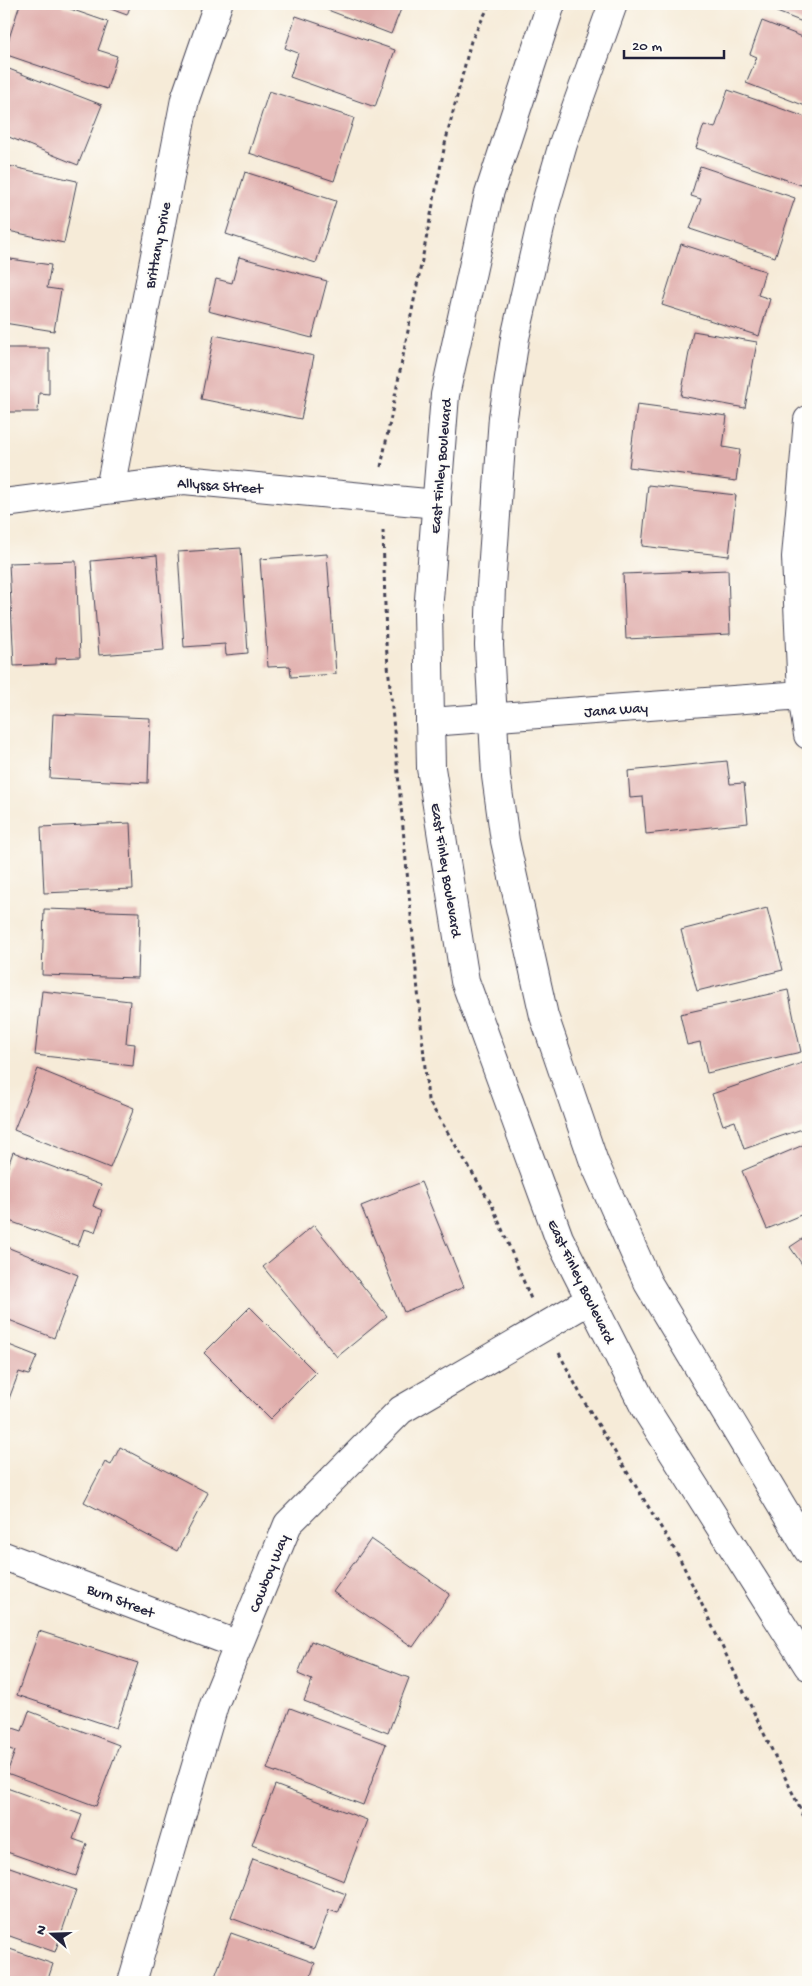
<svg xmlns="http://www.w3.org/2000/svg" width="812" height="1986" font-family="'Gochi Hand',sans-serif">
<rect width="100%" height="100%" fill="#fdfcf7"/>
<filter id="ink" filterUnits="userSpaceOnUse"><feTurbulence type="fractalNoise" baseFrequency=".02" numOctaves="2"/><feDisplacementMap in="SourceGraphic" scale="10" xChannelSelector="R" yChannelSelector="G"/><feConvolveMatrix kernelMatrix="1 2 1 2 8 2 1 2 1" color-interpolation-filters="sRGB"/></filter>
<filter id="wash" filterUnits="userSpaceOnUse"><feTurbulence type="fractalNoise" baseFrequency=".0096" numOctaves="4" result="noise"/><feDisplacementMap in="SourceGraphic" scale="20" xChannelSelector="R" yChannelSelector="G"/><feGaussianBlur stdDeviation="1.12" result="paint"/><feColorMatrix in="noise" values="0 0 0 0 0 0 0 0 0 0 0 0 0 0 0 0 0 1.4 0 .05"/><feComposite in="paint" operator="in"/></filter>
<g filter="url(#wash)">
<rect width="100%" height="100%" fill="#f6ebd8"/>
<g id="blocks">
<!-- building -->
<path fill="#e0adab" d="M20,4h36l52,18 -10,28 19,6 -10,33 -103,-35z
M97,4h34l-4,11z
M312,4h91l-12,30z
M771,4h37v20l-39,-15z
M296,16l99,34 -20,57 -85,-30 8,-24 -13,-5z
M762,21l46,18v68l-62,-24 11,-26 -7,-3z
M9,69l93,36 -24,60 -74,-30v-52z
M728,90l80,28v47l-7,20 -105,-37 8,-23 11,3z
M269,91l85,27 -20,63 -85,-28z
M4,165l73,16 -13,62 -60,-13z
M700,166l95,32 -20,59 -85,-28 11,-30 -10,-3z
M245,172l91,29 -20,62 -90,-29z
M681,244l84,27 -7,24 12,4 -11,37 -97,-31z
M239,257l88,24 -15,57 -104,-27 8,-32 16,4z
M4,258l47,7 -4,23 14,2 -7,41 -50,-8z
M693,331l64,11 -12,66 -64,-12z
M214,335l100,21 -13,63 -100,-20z
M4,348h45v46l-10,-1 -1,19h-34z
M637,404l90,12 -4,31 17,3 -4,31 -107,-14z
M648,485l88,10 -7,61 -87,-10z
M241,548l7,105 -22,2 -1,-11 -41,3 -6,-95z
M327,554l9,120 -45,3 -1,-11 -22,1 -8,-108z
M157,555l7,95 -65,5 -8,-94z
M76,561l4,96 -24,1v6l-42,2 -5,-103z
M728,570l2,64 -104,5 -3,-65z
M53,714l97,4 -2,65 -98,-5z
M727,761l3,23 14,-1 4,40 -102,11 -3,-37 -13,1 -2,-27z
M130,823l3,66 -89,4 -3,-66z
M767,908l16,62 -86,21 -16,-61z
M44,909l96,3 -2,66 -96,-3z
M788,990l13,62 -94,21 -7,-31 -13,3 -7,-31z
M42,991l88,10 -4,42 9,1 -2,22 -98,-11z
M808,1061v66l-64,22 -9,-28 -12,4 -11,-31z
M38,1069l96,39 -24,60 -96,-38z
M808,1143v69l-41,17 -25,-58z
M13,1152l88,33 -8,21 10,4 -8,22 -11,-3 -6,17 -74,-27v-42z
M421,1182l43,105 -60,25 -43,-106z
M314,1225l73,91 -50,41 -74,-90z
M808,1235v38l-18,-26z
M4,1246l74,29 -24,63 -50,-20z
M250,1307l66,66 -46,46 -66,-66z
M4,1343l33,13 -8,19 -10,-3 -15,40z
M120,1447l88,46 -31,58 -93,-49 21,-40 6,3z
M371,1539l79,55 -37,53 -80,-55z
M39,1631l99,32 -22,65 -99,-33z
M311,1641l98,37 -21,55 -84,-32 8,-21 -14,-6z
M290,1708l96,36 -23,61 -96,-36z
M29,1711l90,34 -23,61 -89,-33 8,-22 -11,-4v-4l6,-16 12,4z
M275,1785l92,35 -23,61 -92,-36z
M4,1787l78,28 -9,24 14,5 -11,32 -72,-25z
M253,1859l93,35 -8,19 -9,-3 -15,39 -83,-31z
M4,1865l72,25 -21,62 -51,-18z
M231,1933l84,30 -6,19h-96z
M4,1947l49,17 -6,18h-43z"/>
</g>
</g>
<g filter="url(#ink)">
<use href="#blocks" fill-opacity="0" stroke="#424053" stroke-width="1"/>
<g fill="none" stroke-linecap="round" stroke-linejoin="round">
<!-- minor casing -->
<g stroke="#424053" stroke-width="30">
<path id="minor" d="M808,420l-12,137 6,138 6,40
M110,489l75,-390 33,-95
M4,503l180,-23 253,24
M430,722l372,-27
M4,1556l235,89
M132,1982l82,-277 74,-181 113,-114 189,-110"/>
</g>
<!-- tertiary casing -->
<g stroke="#424053" stroke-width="30">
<path id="tertiary" d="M551,4l-62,190 -44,201 -17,217 3,156 34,213 94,257 86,170 163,258
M613,4l-50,140 -18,62 -30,132 -12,79 -12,169 -2,59 7,131 9,65 39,175 50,146 54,121 160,267"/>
</g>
<!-- path -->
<path stroke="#424053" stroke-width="3" stroke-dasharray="4 4" stroke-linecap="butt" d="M381,467l64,-323 26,-103 19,-37
M383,530l3,113 42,457 64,105 39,94
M559,1353l26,50 94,154 129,268"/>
<!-- minor -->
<use href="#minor" stroke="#fff" stroke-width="28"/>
<!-- tertiary -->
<use href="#tertiary" stroke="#fff" stroke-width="28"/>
</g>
</g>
<g text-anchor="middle" stroke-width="4" stroke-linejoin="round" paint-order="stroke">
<!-- street labels -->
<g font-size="15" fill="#22223b" stroke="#fdfcf7">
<text transform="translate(157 245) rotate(-79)" y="5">Brittany Drive</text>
<text transform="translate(440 466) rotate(-85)" y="5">East Finley Boulevard</text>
<text transform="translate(220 485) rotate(4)" y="5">Allyssa Street</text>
<text transform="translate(616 709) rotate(-4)" y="5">Jana Way</text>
<text transform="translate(447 870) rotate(81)" y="5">East Finley Boulevard</text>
<text transform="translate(582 1281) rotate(64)" y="5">East Finley Boulevard</text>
<text transform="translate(268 1573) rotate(-68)" y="5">Cowboy Way</text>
<text transform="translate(121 1600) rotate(21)" y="5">Burn Street</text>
</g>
</g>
<!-- margin -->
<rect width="812" height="1986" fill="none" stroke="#fdfcf7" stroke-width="20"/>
<!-- north arrow -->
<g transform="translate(52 1934) rotate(290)" stroke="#fdfcf7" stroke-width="4" paint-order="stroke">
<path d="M0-4L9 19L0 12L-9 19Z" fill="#22223b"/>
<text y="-8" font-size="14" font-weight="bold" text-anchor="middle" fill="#22223b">N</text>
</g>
<!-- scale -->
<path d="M624 50v8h100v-8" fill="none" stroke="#22223b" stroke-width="2.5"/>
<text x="632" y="50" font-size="15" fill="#22223b" stroke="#fdfcf7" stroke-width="4" paint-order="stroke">20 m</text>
</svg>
